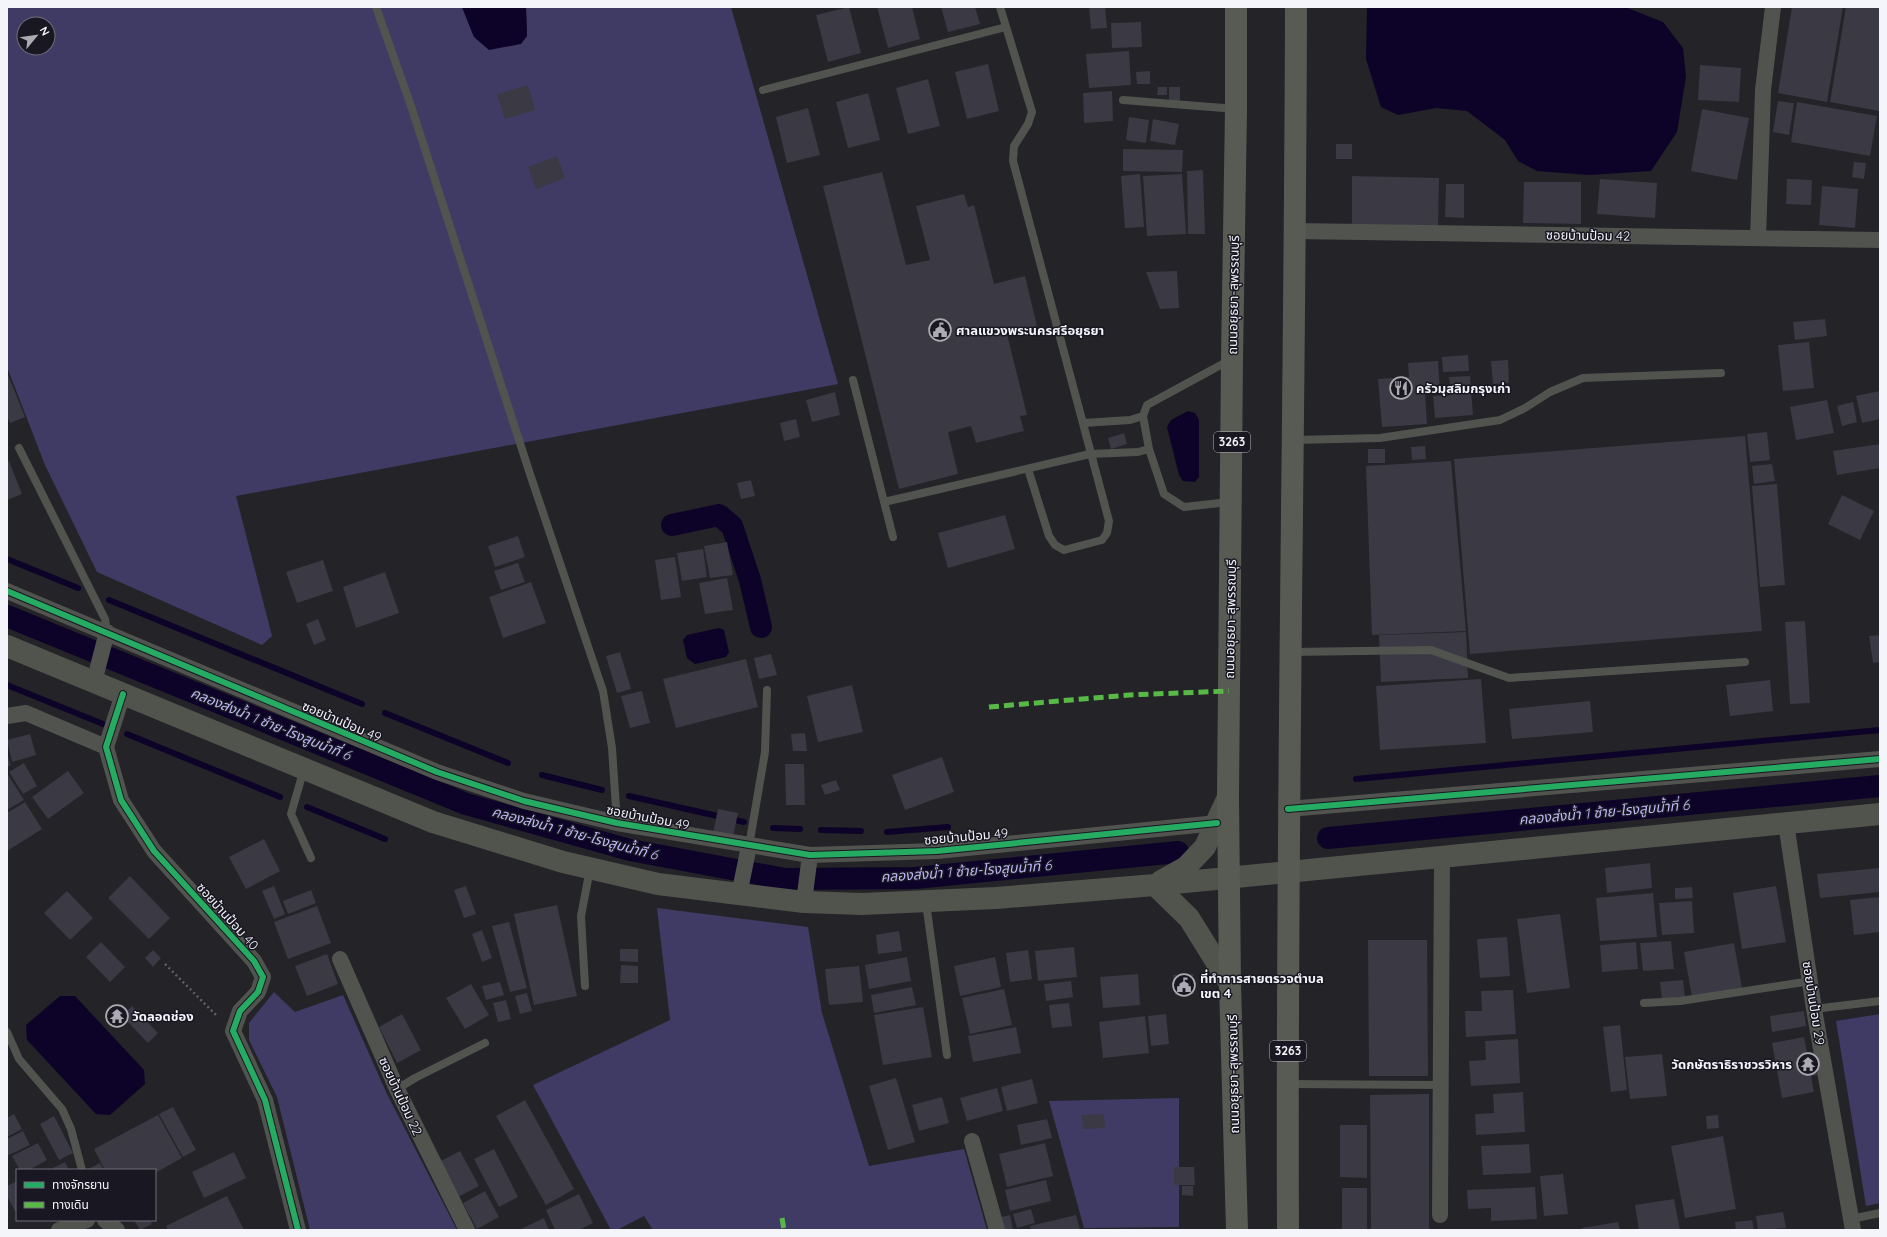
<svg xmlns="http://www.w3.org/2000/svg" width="1887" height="1237" font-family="Quicksand,'Noto Sans Thai',sans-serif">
<rect width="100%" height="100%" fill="#232328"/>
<!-- green -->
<path fill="#403b65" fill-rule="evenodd" d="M7,7h455l12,30 53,-1 -1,-29h205l107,377 -602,112 36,140 -10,9 -165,-73 -52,-107 -38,-98zM24,24h24v24h-24z
M657,908l151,19 14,86 47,153 95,-17 23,81h-334l-9,-14 -27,14h-6l-78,-145 137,-65z
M274,992l21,20 48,-17 44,99 70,136h-147l-33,-133 -28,-57v-17z
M1880,1014v189l-14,3 -30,-185z
M1179,1098v129l-95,1 -35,-127z"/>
<!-- water -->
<path fill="#0d0328" d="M462,7h64l1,29 -6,8 -32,6 -15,-13z
M1367,7h258l38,15 20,26 3,29 -9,55 -26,39 -62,4 -52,-4 -19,-10 -13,-21 -38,-29 -31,-3 -38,7 -17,-8 -15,-48z
M1188,411l7,2 4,7v57l-4,5 -12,-1 -4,-6 -12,-48 4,-7z
M719,628l5,2 5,22 -3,5 -31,7 -8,-6 -4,-18 4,-5z
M60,996h15l69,74 1,14 -35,31 -14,-1 -69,-74 -1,-15z"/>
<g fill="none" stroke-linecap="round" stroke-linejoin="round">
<!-- stream -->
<path stroke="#0d0328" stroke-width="6" d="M7,559l71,29
M109,600l253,104
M7,685l96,39
M385,713l123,50
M127,734l153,63
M542,775l60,15
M1356,779l524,-49
M629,796l115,26
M307,807l78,32
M773,828l27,1
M821,830l40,1
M887,832l61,-5"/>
<!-- canal -->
<path stroke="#0d0328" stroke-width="22" d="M672,525l47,-10 13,11 18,54 11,47
M7,616l459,188 164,46 155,29 130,-1 263,-26
M1328,838l552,-52"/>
</g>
<!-- building -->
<path fill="#3a3944" d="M849,7l12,46 -33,9 -12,-47z
M877,7h35l8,32 -32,9z
M941,7h34l5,17 -32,8z
M1089,7h16l2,21 -16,1z
M1792,7h51l-16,95 -49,-9z
M1846,7h34l-1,104 -49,-9z
M1141,22l1,25 -30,1 -1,-25z
M1129,51l2,34 -42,3 -3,-34z
M988,64l11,47 -32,8 -12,-47z
M1700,65l41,3 -2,34 -41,-2z
M1150,71v13h-13l-1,-12z
M928,79l12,47 -32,8 -12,-46z
M528,85l7,25 -30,9 -8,-25z
M1158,87h9v8h-10z
M1169,87h11v14h-11z
M1112,91l1,30 -29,2 -1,-30z
M868,93l12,47 -32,8 -12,-46z
M1778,101l16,2 -5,32 -16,-3z
M1797,102l80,14 -7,40 -79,-14z
M808,108l12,47 -33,8 -11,-46z
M1702,109l47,9 -12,62 -46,-9z
M1129,117l20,3 -3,23 -20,-3z
M1153,119l26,5 -4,21 -25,-4z
M1336,144h16v15h-16z
M1123,149l60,1 -1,22 -59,-1z
M557,156l8,22 -29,11 -8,-22z
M1854,162l12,1 -2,16 -12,-2z
M1203,170l2,64h-17l-1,-63z
M882,172l24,93 24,-5 -14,-54 48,-12 4,13 6,-2 20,79 31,-8 12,50 -30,8 20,81 -7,1 4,15 -48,12 -5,-17 -23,6 10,42 -59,15 -76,-303z
M1140,174l4,53 -19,1 -4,-52z
M1182,174l4,60 -39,2 -4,-60z
M1352,176l87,2 -1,50 -86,-2z
M1600,179l57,4 -2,35 -58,-4z
M1787,179l25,1 -1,25 -25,-1z
M1524,182h57v42l-58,-1z
M1446,184h18v34l-19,-1z
M1822,186l36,3 -3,39 -36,-3z
M1177,271l2,37 -19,1 -14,-37z
M1825,319l2,17 -32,4 -2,-18z
M1809,342l5,46 -31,3 -5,-46z
M1468,355l1,16 -26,1 -1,-15z
M1508,360l1,23 -16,1 -2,-23z
M1438,361l2,31 -15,1 2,31 -45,3 -4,-48 31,-2 -1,-14z
M7,372l18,45 -15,6 -3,-7z
M1470,376l3,39 -38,3 -2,-22 18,-1 -2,-18z
M1880,391v28l-18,4 -6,-27z
M835,392l5,23 -28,7 -6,-22z
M1827,400l7,33 -38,7 -6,-33z
M1853,402l4,20 -15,4 -5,-20z
M796,419l4,18 -16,4 -4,-18z
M1767,432l3,28 -20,2 -3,-28z
M1124,433l3,11 -16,5 -3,-11z
M1745,436l17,195 -292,23 -16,-195z
M1880,444v24l-43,7 -4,-24z
M1425,446l1,13 -14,1 -1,-13z
M1368,449h17v14h-17z
M9,461l13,33 -15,6v-38z
M1451,461l15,170 -94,4 -6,-169z
M1772,464l3,17 -21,3 -2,-18z
M751,480l4,16 -14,3 -4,-16z
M1777,484l8,101 -25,2 -8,-101z
M1842,495l32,16 -14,29 -32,-16z
M1005,515l10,34 -67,19 -10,-35z
M518,536l7,21 -30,10 -7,-21z
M727,542l6,33 -23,3 -6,-32z
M703,549l4,28 -25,4 -5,-28z
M675,557l6,40 -20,3 -6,-40z
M323,560l10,31 -36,12 -11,-31z
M518,563l7,19 -24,8 -7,-19z
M385,572l14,41 -43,15 -13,-41z
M727,578l6,32 -28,4 -6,-31z
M531,582l15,41 -43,15 -14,-41z
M318,619l8,21 -12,5 -8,-21z
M1805,621l5,82 -20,1 -5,-82z
M1466,632l2,46 -87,4 -2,-47z
M1880,635v27l-7,1 -4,-27z
M620,652l11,37 -14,4 -11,-37z
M771,654l6,21 -18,4 -5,-21z
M746,659l12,48 -82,21 -13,-49z
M1481,679l5,64 -106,7 -4,-64z
M1770,680l3,31 -43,5 -4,-31z
M852,685l11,47 -45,10 -11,-46z
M642,691l8,32 -20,5 -9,-32z
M1590,701l3,31 -81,7 -3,-30z
M805,733l2,18h-14l-2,-17z
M30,734l6,21 -24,7 -5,-22z
M7,754l4,11 -4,2z
M942,757l12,35 -49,18 -13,-35z
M24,763l13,23 -14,8 -14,-22z
M785,764h19l1,41h-19z
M68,771l16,22 -36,26 -16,-22z
M7,773l17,27 -17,10z
M836,780l4,10 -15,5 -4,-10z
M25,802l17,27 -35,22v-38z
M718,809l20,4 -5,24 -20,-4z
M264,839l16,32 -34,18 -17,-32z
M1650,863l2,25 -45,5 -2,-25z
M1880,868v24l-60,6 -3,-24z
M130,876l40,42 -21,21 -41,-41z
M274,886l11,28 -11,5 -12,-28z
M466,886l10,28 -12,4 -10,-28z
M1776,886l10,56 -44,7 -9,-56z
M1692,887l1,11 -18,1v-11z
M311,890l5,13 -28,11 -5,-13z
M67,891l26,27 -23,22 -26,-27z
M1653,893l4,44 -57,4 -4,-43z
M1880,897v35l-26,3 -4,-35z
M1692,901l2,32 -32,2 -3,-32z
M557,905l20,91 -43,9 -20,-91z
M317,906l14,37 -43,16 -14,-37z
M1560,914l10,74 -43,5 -10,-74z
M509,922l18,66 -17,4 -18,-66z
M482,930l10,28 -10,4 -10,-28z
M899,931l3,20 -24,3 -2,-19z
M1507,937l3,39 -30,2 -3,-39z
M1368,940h59l1,136h-59z
M1671,941l3,28 -31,2 -3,-28z
M101,942l24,25 -15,15 -24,-25z
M1636,942l2,27 -36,3 -2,-27z
M1734,943l8,45 -50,9 -8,-45z
M1074,947l3,30 -39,4 -3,-30z
M620,949h18v13l-18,-1z
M153,950l8,8 -8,9 -8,-9z
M1028,950l4,29 -22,3 -4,-29z
M327,954l11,30 -31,12 -12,-30z
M907,957l4,24 -42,8 -4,-24z
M995,957l6,30 -41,9 -6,-30z
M621,965l17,1v17h-18z
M859,966l4,36 -34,3 -4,-36z
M1138,974l2,31 -37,3 -3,-31z
M1193,974l1,20 -19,1 -2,-20z
M1683,980l2,18 -23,2 -2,-18z
M1071,981l2,16 -27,4 -2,-17z
M500,982l4,13 -18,5 -4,-14z
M471,984l18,31 -24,14 -19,-31z
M912,987l4,18 -42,8 -3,-18z
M1004,989l8,36 -42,9 -8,-36z
M1513,990l3,44 -50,3 -1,-26h17l-1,-20z
M527,993l5,18 -12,3 -5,-18z
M506,1000l5,19 -13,3 -5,-19z
M1069,1003l3,23 -20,2 -3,-23z
M132,1006l26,27 -10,10 -26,-27z
M923,1007l9,50 -49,8 -9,-50z
M1804,1011l2,15 -34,6 -2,-16z
M402,1014l19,36 -24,13 -18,-36z
M1166,1014l3,30 -18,2 -3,-30z
M1145,1016l4,37 -46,5 -4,-36z
M1620,1025l7,65 -16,2 -8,-65z
M1016,1027l5,26 -48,9 -5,-26z
M1804,1037l3,16 5,-1 5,23 -6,1 3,16 -32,6 -10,-55z
M1518,1039l2,44 -49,3 -2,-25 17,-1 -1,-19z
M1662,1054l5,42 -37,3 -5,-42z
M896,1078l19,64 -27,8 -19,-64z
M1032,1079l6,24 -31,8 -6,-24z
M997,1088l6,23 -36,10 -7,-23z
M1523,1092l2,40 -49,3 -1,-21 19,-1 -1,-19z
M1429,1094v136h-58l-1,-135z
M942,1097l7,26 -30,8 -7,-26z
M525,1100l49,89 -28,16 -50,-89z
M173,1107l23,43 -13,7 -24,-43z
M14,1114l8,15 -15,8v-19z
M1104,1114l1,14 -22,1 -1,-14z
M158,1115l24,43 -27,15v-3h-50l-11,-21z
M1718,1115l1,13 -12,1 -1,-13z
M54,1116l19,37 -14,7 -19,-36z
M1047,1119l5,19 -31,7 -4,-20z
M1340,1125h27v53l-27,-1z
M23,1131l7,14 -23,11v-17z
M1723,1136l13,73 -51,9 -14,-72z
M38,1143l9,17 -18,10h-9l-8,-14z
M1045,1143l8,33 -46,11 -8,-33z
M1529,1144l2,29 -48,2 -2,-29z
M494,1149l24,48 -19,10 -25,-48z
M460,1151l19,35 -21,11 -19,-35z
M234,1152l12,26 -42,20 -12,-26z
M65,1162l4,8h-15l-1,-2z
M100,1163l4,7h-18z
M1174,1167h20l1,18h-21z
M1563,1174l5,40 -24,2 -4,-40z
M1046,1180l5,21 -41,10 -5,-21z
M17,1181v29l-2,1 -8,-15v-10z
M1182,1186h11v10l-11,-1z
M1535,1187l2,32 -46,2v-13l-23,1 -1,-19z
M1342,1188h25v42h-25z
M485,1191l14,26 -22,12 -14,-26z
M579,1194l14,29 -14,7h-24l-9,-20z
M227,1196l17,34h-76l-2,-4z
M1674,1199l6,31h-41l-4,-25z
M1031,1209l4,14 -18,5 -4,-14z
M1783,1212l3,16 -28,2 -2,-14z
M1010,1215l3,15h-13l-3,-12z
M1076,1215l4,15h-49l-1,-4z
M544,1218l5,12h-30z
M134,1220h16l2,4 -12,6z
M1752,1220l2,10h-18l-1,-8z
M1618,1222l2,8h-38v-2z"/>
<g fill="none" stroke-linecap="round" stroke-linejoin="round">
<!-- path -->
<path stroke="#5f615f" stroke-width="2.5" stroke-dasharray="2 3" stroke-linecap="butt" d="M165,964l53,53"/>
<!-- lane -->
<path stroke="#51534f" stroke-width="8" d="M376,7l35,99 119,368 73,217 9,57 5,75
M1000,7l32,105 -4,12 -14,22 -1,15 96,360 -2,12 -5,7 -38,10 -9,-5 -6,-9 -21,-67
M763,90l243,-63
M1123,100l113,9
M853,380l40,157
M1083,423l47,-3 13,-4
M1294,440l86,-2 120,-18 25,-12 25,-16 33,-14 138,-5
M19,448l86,171 2,13
M884,502l206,-48 48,-2 11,-3
M1229,502l-45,5 -20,-13 -15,-45 -6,-33 4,-11 83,-45
M1291,652l140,-2 78,28 236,-16
M304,769l-13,45 20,44
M749,846l16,-94 2,-62
M926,903l21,152
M585,986l-4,-70 9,-47
M1644,1003l36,-2 131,-20
M1814,1009l66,-8
M7,1032l12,27 43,50 9,20 11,41
M1288,1084l153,1
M397,1089l18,-11 70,-35
M1851,1219l29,-6"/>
<!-- street -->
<path stroke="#51534f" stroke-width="16" d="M1295,231l585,9
M1758,238l5,-148 10,-83
M7,591l430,181 87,29 93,22 193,32 127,-4 280,-28
M94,682l13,-50
M123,694l-17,53 15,53 33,51 100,110 9,16 -5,15 -18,19 -7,20 32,69 33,130
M7,716l19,-3 80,34
M1288,809l592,-50
M1786,823l28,186 39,221
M739,895l10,-49
M804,902l6,-47
M340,959l57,130 70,141
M972,1141l25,89
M1440,1215l2,-358
M105,1220l12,10
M59,1230l28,-10"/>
<!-- secondary -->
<path stroke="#50544d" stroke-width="22" d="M7,646l426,176 130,40 95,22 146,18 58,2 134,-6 159,-13 725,-71
M1161,881l25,-14 19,-20 23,-50
M1155,885l34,33 41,66"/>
<!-- primary -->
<path stroke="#575b53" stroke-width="22" d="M1236,7v102l-4,250 -4,438 2,187 7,246
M1288,1230c-2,-408 7,-815 8,-1223"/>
<!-- quiet -->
<path stroke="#58b947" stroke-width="5" stroke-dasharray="10 5" stroke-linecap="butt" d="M989,707l140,-12 100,-4
M782,1218l2,12"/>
<!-- cycleway casing -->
<g stroke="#181722" stroke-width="8">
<path id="cycleway" d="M7,591l430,181 87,29 93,22 193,32 127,-4 280,-28
M123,694l-17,53 15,53 33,51 100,110 9,16 -5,15 -18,19 -7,20 32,69 33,130
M1288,809l592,-50"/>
</g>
<!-- cycleway -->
<use href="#cycleway" stroke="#26ab63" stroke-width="6"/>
</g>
<!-- icons -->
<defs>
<g id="civic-ring" transform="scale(1.15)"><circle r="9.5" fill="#181722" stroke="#ababb1" stroke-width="1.5"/><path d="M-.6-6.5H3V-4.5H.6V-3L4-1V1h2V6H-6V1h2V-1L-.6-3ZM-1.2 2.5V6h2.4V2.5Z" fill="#ababb1"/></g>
<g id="restaurant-ring" transform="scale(1.15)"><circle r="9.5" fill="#181722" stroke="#ababb1" stroke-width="1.5"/><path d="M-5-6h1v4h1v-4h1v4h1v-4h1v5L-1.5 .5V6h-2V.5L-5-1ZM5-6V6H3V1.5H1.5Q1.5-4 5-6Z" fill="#ababb1"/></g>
<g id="temple-ring" transform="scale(1.15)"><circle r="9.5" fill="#181722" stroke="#ababb1" stroke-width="1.5"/><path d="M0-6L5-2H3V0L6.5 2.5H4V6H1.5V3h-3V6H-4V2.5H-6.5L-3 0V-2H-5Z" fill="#ababb1"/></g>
</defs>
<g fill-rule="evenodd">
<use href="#civic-ring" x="940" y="330"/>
<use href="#restaurant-ring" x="1401" y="388"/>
<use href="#civic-ring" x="1184" y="985"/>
<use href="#temple-ring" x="117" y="1016"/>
<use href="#temple-ring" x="1808" y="1064"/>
</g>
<g text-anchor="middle" stroke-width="3" stroke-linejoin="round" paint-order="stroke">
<!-- shield labels -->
<g fill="#181722" stroke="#b2b2ba" stroke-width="1">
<rect x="1214" y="432" width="36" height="20" rx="3"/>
<rect x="1270" y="1041" width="36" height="20" rx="3"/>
</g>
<g font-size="12" font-weight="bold" fill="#f4f4fb">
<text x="1232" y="446">3263</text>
<text x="1288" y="1055">3263</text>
</g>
<!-- street labels -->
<g font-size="13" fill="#f4f4fb" stroke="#181722">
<text transform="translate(1588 235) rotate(1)" y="5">ซอยบ้านป้อม 42</text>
<text transform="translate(1233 295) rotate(-89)" y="5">ถนนอยุธยา-สุพรรณบุรี</text>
<text transform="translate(1230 619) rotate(-89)" y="5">ถนนอยุธยา-สุพรรณบุรี</text>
<text transform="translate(342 721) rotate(23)" y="5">ซอยบ้านป้อม 49</text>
<text transform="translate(648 817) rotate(11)" y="5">ซอยบ้านป้อม 49</text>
<text transform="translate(966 836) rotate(-5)" y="5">ซอยบ้านป้อม 49</text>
<text transform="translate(228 916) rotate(48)" y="5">ซอยบ้านป้อม 40</text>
<text transform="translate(1814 1003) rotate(81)" y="5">ซอยบ้านป้อม 29</text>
<text transform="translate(1233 1074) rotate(-91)" y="5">ถนนอยุธยา-สุพรรณบุรี</text>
<text transform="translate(401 1096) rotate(65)" y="5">ซอยบ้านป้อม 22</text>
</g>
<!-- poi labels -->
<g font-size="13" font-weight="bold" fill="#f4f4fb" stroke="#181722" text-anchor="start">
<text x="956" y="335">ศาลแขวงพระนครศรีอยุธยา</text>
<text x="1416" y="393">ครัวมุสลิมกรุงเก่า</text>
<text x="1200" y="983">ที่ทำการสายตรวจตำบล<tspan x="1200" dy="15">เขต 4</tspan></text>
<text x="132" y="1021">วัดลอดช่อง</text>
<text x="1792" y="1069" text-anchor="end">วัดกษัตราธิราชวรวิหาร</text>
</g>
<!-- water labels -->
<g font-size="14" font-style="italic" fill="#bdb8f7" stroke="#181722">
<text transform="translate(271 724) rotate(22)" y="5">คลองส่งน้ำ 1 ซ้าย-โรงสูบน้ำที่ 6</text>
<text transform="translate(1604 812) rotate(-5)" y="5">คลองส่งน้ำ 1 ซ้าย-โรงสูบน้ำที่ 6</text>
<text transform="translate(575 833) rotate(15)" y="5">คลองส่งน้ำ 1 ซ้าย-โรงสูบน้ำที่ 6</text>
<text transform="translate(966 871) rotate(-4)" y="5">คลองส่งน้ำ 1 ซ้าย-โรงสูบน้ำที่ 6</text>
</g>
</g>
<!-- border -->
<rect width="1887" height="1237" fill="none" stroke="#f4f4fb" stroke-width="16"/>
<!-- legend -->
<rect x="16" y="1169" width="140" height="52" fill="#181722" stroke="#706f79"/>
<rect x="24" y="1182" width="20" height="6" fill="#26ab63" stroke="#706f79"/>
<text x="52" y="1189" font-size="12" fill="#f4f4fb">ทางจักรยาน</text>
<rect x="24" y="1202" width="20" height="6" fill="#58b947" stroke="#706f79"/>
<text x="52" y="1209" font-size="12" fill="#f4f4fb">ทางเดิน</text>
<!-- north arrow -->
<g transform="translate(36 36) rotate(61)"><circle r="19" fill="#181722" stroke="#706f79"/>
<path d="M0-3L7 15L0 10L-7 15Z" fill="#ababb1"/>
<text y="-6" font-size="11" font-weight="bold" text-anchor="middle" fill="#f4f4fb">N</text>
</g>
</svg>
